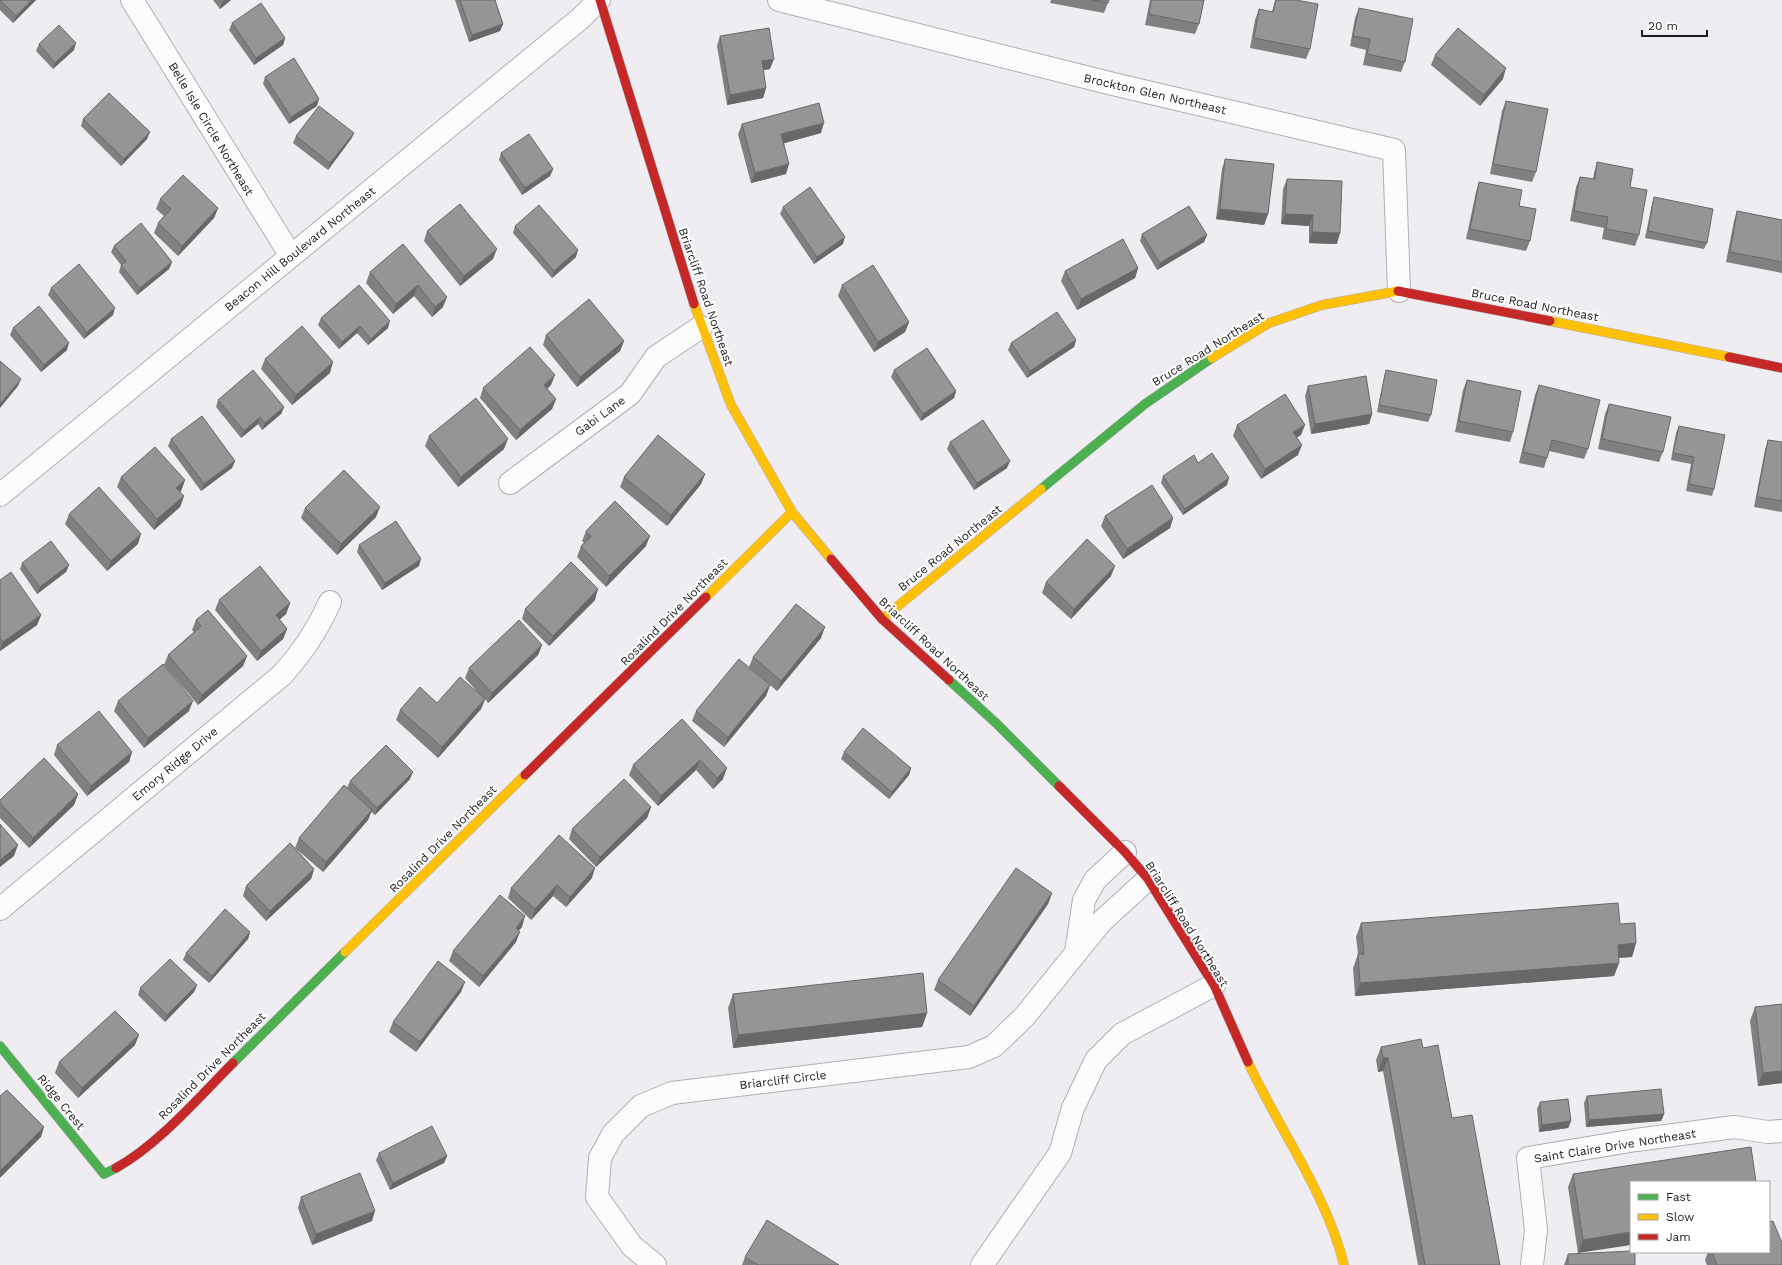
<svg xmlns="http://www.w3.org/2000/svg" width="1782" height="1265" font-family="'Work Sans',sans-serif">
<rect width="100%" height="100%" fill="#f0edf2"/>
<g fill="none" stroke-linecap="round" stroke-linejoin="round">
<!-- street casing -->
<g stroke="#b0aeb2" stroke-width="24">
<path id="street" d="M132,0l159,256
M779,0l334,84 281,66 5,141
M510,483l120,-89 26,-37 45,-30
M0,495l581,-477 18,-18
M0,909l282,-234c20,-22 36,-46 48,-73
M1076,952l8,-52 11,-20 30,-28
M655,1265l-23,-19 -35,-49 3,-39 13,-24 28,-28 31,-13 297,-36 25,-11 31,-30 76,-94 47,-43
M982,1265l78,-112 13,-45 23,-48 26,-26 92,-49
M1532,1265l4,-35 -8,-72 108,-18 98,-13 34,5 14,-1"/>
</g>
<!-- fast casing -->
<g stroke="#b0aeb2" stroke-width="10">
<path id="fast" d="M1041,489l104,-85 67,-46
M949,680l48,44 62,62
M0,1046l104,128 12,-6
M233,1063l112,-111"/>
</g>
<!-- slow casing -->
<g stroke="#b0aeb2" stroke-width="10">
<path id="slow" d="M694,304l37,101 61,107 39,47
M1550,321l179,36
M1212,358l57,-35 53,-18 76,-14
M706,597l86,-85
M882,619l159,-130
M345,952l180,-177
M1248,1062c30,66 79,132 96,203"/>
</g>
<!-- jam casing -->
<g stroke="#b0aeb2" stroke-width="10">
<path id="jam" d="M600,0l94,304
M1398,291l152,30
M1729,357l53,11
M831,559l51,60 67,61
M525,775l181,-178
M1059,786l66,66 23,27 66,106 34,77
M116,1168c42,-23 83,-71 117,-105"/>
</g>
<!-- street -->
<use href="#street" stroke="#fdfcfd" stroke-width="22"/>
<!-- fast -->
<use href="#fast" stroke="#4caf50" stroke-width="9"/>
<!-- slow -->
<use href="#slow" stroke="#ffc107" stroke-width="9"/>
<!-- jam -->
<use href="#jam" stroke="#c62828" stroke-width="9"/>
</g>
<!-- wall -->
<path fill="#817f80" d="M0,0h36l-23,23 -13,-13z
M213,0h18l-11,9z
M455,0h40l8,24 -3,7 -31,11z
M1051,0h58l-5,13 -54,-10z
M1150,0h54l-5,24 -4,10 -50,-9z
M1275,0h21l14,49 -4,10 -56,-11 5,-28 4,-11 13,3z
M1359,8l46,54 -4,10 -38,-7 3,-15 -16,-4 5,-28z
M232,23l53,15 -2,7 -29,20 -25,-35z
M720,36l50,33 -7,1 3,18 -3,10 -36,7 -10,-59z
M39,44l35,6 -21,19 -17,-18z
M1435,55l68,24 -23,27 -49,-41z
M265,77l52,29 -28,18 -26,-40z
M1506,101l30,71 -4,10 -42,-8 12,-63z
M83,119l64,20 -26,27 -40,-40z
M742,124l79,9 -37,10 2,31 -35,9 -13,-49z
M354,133l-3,6 -23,31 -35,-27 3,-7z
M501,153l52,16 -3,7 -28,19 -23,-35z
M1225,159l43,55 -4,11 -48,-6 6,-50z
M1597,162l33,25 9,48 -4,11 -33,-7 2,-11 -34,-7 6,-34 4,-10 13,2 1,-6z
M1287,179l50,65 -28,-1v-17l-28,-2 2,-35z
M1479,182l51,59 -4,10 -60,-12 10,-47z
M1654,197l53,46 -3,6 -59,-11 7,-34z
M160,199l58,9 -4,10 -36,38 -24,-23 4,-10 6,-7 -8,-7z
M783,207l60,37 -29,20 -34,-50z
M1737,211l45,9v53l-56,-11 8,-41z
M515,226l61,31 -24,21 -39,-45z
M427,231l66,28 -33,27 -36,-45z
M1142,234l65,1 -3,7 -47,28 -17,-29z
M403,244l40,63 -11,10 -18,-21 -21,18 -27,-31 4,-11z
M114,246l58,16 -3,7 -32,26 -18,-23 2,-7 -10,-13z
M1138,268l-3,10 -58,32 -16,-29 4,-10z
M842,285l67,37 -4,10 -31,20 -36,-56z
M51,288l62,27 -29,24 -36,-44z
M321,318l67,10 -20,17 -11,-12 -18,16 -21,-24z
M13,328l54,22 -26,22 -31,-37z
M546,335l78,6 -4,10 -43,36 -34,-42z
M1076,340l-2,7 -47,31 -19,-28 3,-7z
M265,359l65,14 -38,32 -31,-36z
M894,370l62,21 -2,7 -33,23 -30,-44z
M1386,370l45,45 -3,7 -51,-10 7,-35z
M1467,380l46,52 -3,10 -55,-10 8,-42z
M551,385l-4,4 9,10 -4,10 -36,31 -36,-42 3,-10z
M1539,385l49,64 -4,10 -35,-8 -2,7 -3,10 -25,-5 16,-68z
M1308,386l64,28 -3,10 -58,10 -6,-38z
M218,400l66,7 -3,7 -19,16 -4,-6 -17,14 -25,-31z
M1609,404l54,48 -4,10 -61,-13 7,-35z
M1237,425l64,10 -4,2 1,18 -37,24 -28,-43z
M1679,426l35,63 -2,7 -26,-5 5,-27 -20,-4 5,-27z
M429,436l75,13 -46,38 -33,-41z
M171,439l64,22 -3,7 -31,23 -33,-45z
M1768,440l14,2v70l-28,-5 11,-57z
M950,442l57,26 -33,22 -27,-41z
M1198,463l29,22 -44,30 -22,-32 2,-7z
M705,474l-4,10 -34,42 -47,-39 4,-10z
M121,477l64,3 -4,11 -1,1 4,4 -4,11 -26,23 -37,-43z
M305,508l71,9 -39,38 -36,-37z
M69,514l69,30 -31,27 -42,-47z
M1105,516l68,2 -3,10 -47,31 -22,-33z
M586,531l60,15 -40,41 -29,-30 4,-11 3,-3 -2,-2z
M359,545l60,21 -37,24 -25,-38z
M22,563l47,2 -3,7 -29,22 -17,-25z
M1111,576l-40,43 -29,-26 4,-11z
M0,580l41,35 -4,10 -37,26z
M219,600l71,3 -4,11 -7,6 8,9 -4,10 -26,22 -42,-51z
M595,600l-46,46 -27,-27 3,-10z
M196,620l51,36 -4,10 -45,39 -34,-40 4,-10 26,-23 -2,-2z
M821,638l-44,53 -28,-24 4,-10z
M542,645l-4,10 -50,48 -3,-4 -4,10 -43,49 -42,-38 4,-10 81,-14 -16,-18 4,-10z
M770,685l-4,11 -42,51 -32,-26 4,-10z
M118,701l71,10 -45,37 -30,-37z
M682,719l41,60 -10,10 -17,-19 -38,36 -29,-31 4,-10z
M57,745l75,7 -3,10 -42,34 -33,-41z
M844,752l67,16 -2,7 -20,24 -48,-40z
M410,779l-35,36 -4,-3 -3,8 -45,52 -28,-24 4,-10 48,-50 3,-7z
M78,794l-4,11 -45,43 -29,-30v-18z
M651,807l-4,11 -51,49 -27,-28 3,-10z
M314,869l-3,10 -45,42 -23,-25 3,-10z
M592,878l-26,29 -13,-11 -22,24 -23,-22 3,-10z
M1052,893l-4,11 -78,112 -36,-26 4,-10z
M1361,923l259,1 16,19 -4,14 -13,1v5l-5,13 -259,20 -2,-28 5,-14 -2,-17z
M522,927l-4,4 -2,11 -37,45 -30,-26 4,-10z
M250,932l-2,7 -39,44 -26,-23 3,-7z
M197,985l-3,7 -29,30 -27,-27 2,-7z
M461,992l-45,60 -27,-20 4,-10z
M733,994l194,19 -5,14 -189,21 -5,-40z
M1755,1007l27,76 -24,3 -8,-65z
M135,1045l-57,53 -23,-25 4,-11z
M1381,1047l42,1 29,70 48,147h-82l-35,-194 -5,1 -2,-12z
M1587,1096l77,18 -3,7 -75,6 -2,-24z
M1540,1102l31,19 -3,7 -29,4 -2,-23z
M379,1153l68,3 -3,7 -54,27 -14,-30z
M1573,1174l183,8 -178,71 -10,-66z
M301,1197l71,24 -60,24 -14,-37z
M1708,1252h61l13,13h-75l-2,-5z
M1568,1254l67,11h-71z
M745,1257l94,8h-97z"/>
<!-- shaded-wall -->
<path fill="#696868" d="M32,0h4l-23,23 3,-7z
M225,0h6l-11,9 2,-7z
M503,24l-3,7 -31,11 3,-7z
M285,38l-2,7 -29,20 2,-7z
M76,43l-2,7 -21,19 2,-6z
M774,59l-4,10 -12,2 4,-10z
M1506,68l-3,11 -23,27 4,-11z
M766,88l-3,10 -36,7 3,-10z
M319,99l-2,7 -28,18 2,-7z
M824,123l-3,10 -43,12 3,-11z
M150,132l-3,7 -26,27 3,-7z
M354,133l-3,6 -23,31 2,-7z
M789,164l-3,10 -35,9 4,-10z
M553,169l-3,7 -28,19 3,-7z
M218,208l-4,10 -36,38 4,-10z
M1220,209l48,5 -4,11 -48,-6z
M1285,214l28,1 -4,11 -28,-2z
M1312,232l28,1 -3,11 -28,-1z
M1207,235l-3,7 -47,28 3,-7z
M845,237l-2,7 -29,20 3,-7z
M497,249l-4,10 -33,27 4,-10z
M578,250l-2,7 -24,21 2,-7z
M172,262l-3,7 -32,26 3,-7z
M1138,268l-3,10 -58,32 4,-11z
M418,285l-4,11 -21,18 3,-10z
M447,297l-4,10 -11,10 3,-10z
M115,308l-2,7 -29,24 3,-7z
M390,321l-2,7 -20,17 3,-6z
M909,322l-4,10 -31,20 4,-10z
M360,326l-3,7 -18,16 3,-7z
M1076,340l-2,7 -47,31 3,-7z
M624,341l-4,10 -43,36 3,-10z
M69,343l-2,7 -26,22 3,-7z
M333,362l-3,11 -38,32 4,-10z
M555,375l-4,10 -11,10 4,-10z
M21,379l-3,7 -18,22v-4z
M956,391l-2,7 -33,23 2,-7z
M556,399l-4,10 -36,31 4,-10z
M284,407l-3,7 -19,16 3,-7z
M1372,414l-3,10 -58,10 4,-10z
M260,417l-2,7 -17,14 3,-7z
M1305,425l-4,10 -11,7 3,-10z
M508,439l-4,10 -46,38 3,-10z
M1302,445l-4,10 -37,24 4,-10z
M235,461l-3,7 -31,23 3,-7z
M1010,461l-3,7 -33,22 3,-7z
M705,474l-4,10 -34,42 4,-11z
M1229,478l-2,7 -44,30 2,-6z
M185,480l-4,11 -9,7 4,-10z
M184,496l-4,11 -26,23 3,-11z
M380,507l-4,10 -39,38 4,-11z
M1173,518l-3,10 -47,31 4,-10z
M141,534l-3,10 -31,27 4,-10z
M650,536l-4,10 -40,41 3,-11z
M421,559l-2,7 -37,24 3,-7z
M69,565l-3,7 -29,22 3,-7z
M1115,566l-4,10 -40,43 3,-10z
M598,589l-3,11 -46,46 4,-10z
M290,603l-4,11 -14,12 4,-11z
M41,615l-4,10 -37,26v-2l3,-7z
M825,627l-4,11 -44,53 4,-10z
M287,629l-4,10 -26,22 4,-10z
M542,645l-4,10 -50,48 4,-10z
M247,656l-4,10 -45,39 4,-10z
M770,685l-4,11 -42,51 4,-10z
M485,699l-4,10 -43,49 4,-11z
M193,701l-4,10 -45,37 4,-10z
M132,752l-3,10 -42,34 4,-10z
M700,760l-4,10 -38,36 3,-10z
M727,768l-4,11 -10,10 4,-11z
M911,768l-2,7 -20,24 3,-7z
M413,772l-3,7 -35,36 2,-7z
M78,794l-4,11 -45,43 4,-10z
M651,807l-4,11 -51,49 4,-10z
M372,810l-4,10 -45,52 3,-10z
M18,845l-4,11 -14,11v-7z
M595,868l-3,10 -26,29 4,-10z
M314,869l-3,10 -45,42 4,-10z
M557,885l-4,11 -22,24 4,-11z
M1052,893l-4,11 -78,112 4,-10z
M525,916l-3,11 -10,11 4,-10z
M250,932l-2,7 -39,44 3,-7z
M520,932l-4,10 -37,45 4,-11z
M1636,943l-4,14 -19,1 5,-13z
M1619,963l-5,13 -259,20 5,-13z
M465,982l-4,10 -45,60 4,-10z
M197,985l-3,7 -29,30 2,-7z
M927,1013l-5,14 -189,21 5,-13z
M139,1035l-4,10 -57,53 4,-10z
M1383,1058h5l-5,13 -5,1z
M1782,1071v12l-24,3 5,-13z
M1664,1114l-3,7 -75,6 3,-7z
M1571,1121l-3,7 -29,4 3,-7z
M44,1127l-3,10 -41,41v-7z
M447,1156l-3,7 -54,27 3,-7z
M375,1211l-3,10 -60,24 4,-11z
M1631,1232v13l-53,8 5,-13z"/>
<!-- building -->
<path fill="#969495" stroke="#696868" d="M0,0h32l-16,16z
M460,0h35l8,24 -31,11z
M1092,0h17l-1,3z
M1151,0h53l-5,24 -50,-10z
M1276,0h20l22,4 -8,45 -56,-11 5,-29 14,3z
M261,3l24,35 -29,20 -24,-35z
M1359,8l54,11 -8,43 -38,-8 3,-15 -17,-3z
M59,25l17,18 -21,20 -16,-19z
M769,28l5,31 -12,2 4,27 -36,7 -10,-59z
M1458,28l48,40 -22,27 -49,-40z
M294,58l25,41 -28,18 -26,-40z
M109,93l41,39 -26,27 -41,-40z
M1506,101l42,8 -12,63 -43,-8z
M819,103l5,20 -43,11 8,30 -34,9 -13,-49z
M319,106l35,27 -24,30 -34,-27z
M529,134l24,35 -28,19 -24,-35z
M1225,159l49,5 -6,50 -48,-5z
M1597,162l36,7 -3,18 17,3 -8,45 -33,-6 2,-12 -34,-6 6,-34 15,2z
M183,175l35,33 -36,38 -24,-23 13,-14 -11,-10z
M1287,179l55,2 -2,52 -28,-1 1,-17 -28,-1z
M1479,182l43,8 -3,16 17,3 -6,32 -60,-12z
M810,187l35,50 -28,20 -34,-50z
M1654,197l59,12 -6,34 -59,-12z
M460,204l37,45 -33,27 -37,-45z
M539,205l39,45 -24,21 -39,-45z
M1189,206l18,29 -47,28 -18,-29z
M1737,211l45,9v42l-52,-10z
M141,223l31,39 -32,26 -19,-23 5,-4 -12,-15z
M1123,239l15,29 -57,31 -16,-28z
M403,244l44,53 -12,10 -17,-22 -22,19 -26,-32z
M79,264l36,44 -28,24 -36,-44z
M873,265l36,57 -31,20 -36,-57z
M359,285l31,36 -19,18 -11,-13 -18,16 -21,-24z
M589,299l35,42 -44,36 -34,-42z
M39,306l30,37 -25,22 -31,-37z
M1057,312l19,28 -46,31 -19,-28z
M302,326l31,36 -37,33 -31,-36z
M530,347l25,28 -11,10 12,14 -36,31 -37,-42z
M927,348l29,43 -33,23 -29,-44z
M0,361l21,18 -21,25z
M253,370l31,37 -19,16 -5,-6 -16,14 -26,-31z
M1386,370l51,10 -6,35 -52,-10z
M1366,376l6,38 -57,10 -7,-38z
M1467,380l54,11 -8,41 -54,-11z
M1539,385l61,15 -12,49 -36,-9 -5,18 -24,-6z
M1285,394l20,31 -12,7 9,13 -37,24 -28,-44z
M476,398l32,41 -47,38 -32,-41z
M1609,404l62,13 -8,35 -61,-13z
M202,416l33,45 -31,23 -33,-45z
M983,420l27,41 -33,22 -27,-41z
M1679,426l46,9 -11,54 -25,-5 5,-27 -21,-4z
M658,435l47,39 -34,41 -47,-38z
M1768,440l14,2v59l-25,-4z
M155,447l30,33 -9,8 8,8 -27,23 -36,-42z
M1212,453l17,25 -44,31 -22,-33 31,-21 4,8z
M344,470l36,37 -39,37 -36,-36z
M1152,485l21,33 -46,31 -22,-33z
M99,487l42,47 -30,27 -42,-47z
M615,501l35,35 -41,40 -28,-30 10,-9 -5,-6z
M396,521l25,38 -36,24 -26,-38z
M1087,539l28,27 -41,43 -28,-27z
M51,541l18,24 -29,22 -18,-24z
M571,562l27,27 -45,47 -28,-27z
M260,566l30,37 -14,12 11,14 -26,22 -42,-51z
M11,572l30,43 -38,27 -3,-4v-58z
M796,604l29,23 -44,54 -28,-24z
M208,610l39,46 -45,39 -34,-40 33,-29 -5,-6z
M519,620l23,25 -50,48 -23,-25z
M739,659l31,26 -42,52 -32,-26z
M163,664l30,37 -45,37 -30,-37z
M460,677l25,22 -43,48 -42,-37 20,-23 17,16z
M99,711l33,41 -41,34 -34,-41z
M682,719l45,49 -10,10 -17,-18 -39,36 -28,-31z
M863,728l48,40 -19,24 -48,-40z
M386,745l27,27 -36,36 -27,-27z
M44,758l34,36 -45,44 -33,-35v-3z
M624,779l27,28 -51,50 -28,-28z
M344,785l28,25 -46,52 -27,-24z
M0,824l18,21 -18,15z
M559,835l36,33 -25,29 -13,-12 -22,24 -24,-21z
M290,843l24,26 -44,42 -24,-25z
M1016,868l36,25 -78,113 -36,-26z
M500,895l25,21 -9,12 4,4 -37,44 -30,-25z
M1618,903l2,21 15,-1 1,20 -18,2 1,18 -259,20 -2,-29h6l-3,-31z
M225,909l25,23 -38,44 -26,-23z
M170,959l27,26 -30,30 -27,-27z
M438,961l27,21 -45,60 -27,-20z
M923,973l4,40 -189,22 -5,-41z
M1782,1004v67l-19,2 -8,-66z
M115,1011l24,24 -57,53 -23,-26z
M1421,1039l2,9 15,-3 14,73 20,-3 28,150h-75l-37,-207h-5l-2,-11z
M1661,1089l3,25 -75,6 -2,-24z
M7,1090l37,37 -44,44v-75z
M1568,1099l3,22 -29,4 -2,-23z
M432,1126l15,30 -54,27 -14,-30z
M1751,1147l5,35h-125v50l-48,8 -10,-66z
M360,1173l15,38 -59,23 -15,-37z
M767,1220l72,45h-81l-13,-8z
M1773,1221l9,22v22h-65l-5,-13h57v-30z
M1631,1251v1h4v13h-67v-11z"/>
<g text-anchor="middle" stroke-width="4" stroke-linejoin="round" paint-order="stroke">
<!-- street labels -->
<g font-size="12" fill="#1d1b1e" stroke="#fff">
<text transform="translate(1155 94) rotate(13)" y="4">Brockton Glen Northeast</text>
<text transform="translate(211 129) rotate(59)" y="4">Belle Isle Circle Northeast</text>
<text transform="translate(300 249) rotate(-39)" y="4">Beacon Hill Boulevard Northeast</text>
<text transform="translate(706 297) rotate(71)" y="4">Briarcliff Road Northeast</text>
<text transform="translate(1535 305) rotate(11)" y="4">Bruce Road Northeast</text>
<text transform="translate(1208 349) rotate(-32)" y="4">Bruce Road Northeast</text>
<text transform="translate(600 416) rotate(-36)" y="4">Gabi Lane</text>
<text transform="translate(950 548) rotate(-39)" y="4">Bruce Road Northeast</text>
<text transform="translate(674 612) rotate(-45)" y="4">Rosalind Drive Northeast</text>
<text transform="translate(934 649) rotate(43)" y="4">Briarcliff Road Northeast</text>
<text transform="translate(175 764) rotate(-40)" y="4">Emory Ridge Drive</text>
<text transform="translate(443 839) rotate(-45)" y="4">Rosalind Drive Northeast</text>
<text transform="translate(1187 924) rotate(58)" y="4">Briarcliff Road Northeast</text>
<text transform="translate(212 1066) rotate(-45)" y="4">Rosalind Drive Northeast</text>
<text transform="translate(783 1080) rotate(-7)" y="4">Briarcliff Circle</text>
<text transform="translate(61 1102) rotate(51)" y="4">Ridge Crest</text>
<text transform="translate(1615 1146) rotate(-9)" y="4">Saint Claire Drive Northeast</text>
</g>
</g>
<!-- legend -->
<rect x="1630" y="1181" width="140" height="72" fill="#ffffff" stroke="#a5a4a5"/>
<rect x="1638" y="1194" width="20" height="6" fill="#4caf50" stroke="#a5a4a5"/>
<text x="1666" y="1201" font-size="12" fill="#1d1b1e">Fast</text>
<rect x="1638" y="1214" width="20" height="6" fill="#ffc107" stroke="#a5a4a5"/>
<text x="1666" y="1221" font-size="12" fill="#1d1b1e">Slow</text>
<rect x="1638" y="1234" width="20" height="6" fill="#c62828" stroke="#a5a4a5"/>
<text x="1666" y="1241" font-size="12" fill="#1d1b1e">Jam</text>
<!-- scale -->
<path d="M1642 30v6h65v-6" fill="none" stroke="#1d1b1e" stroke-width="2"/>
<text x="1648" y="30" font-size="12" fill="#1d1b1e" stroke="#ffffff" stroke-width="3" paint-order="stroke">20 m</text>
</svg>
